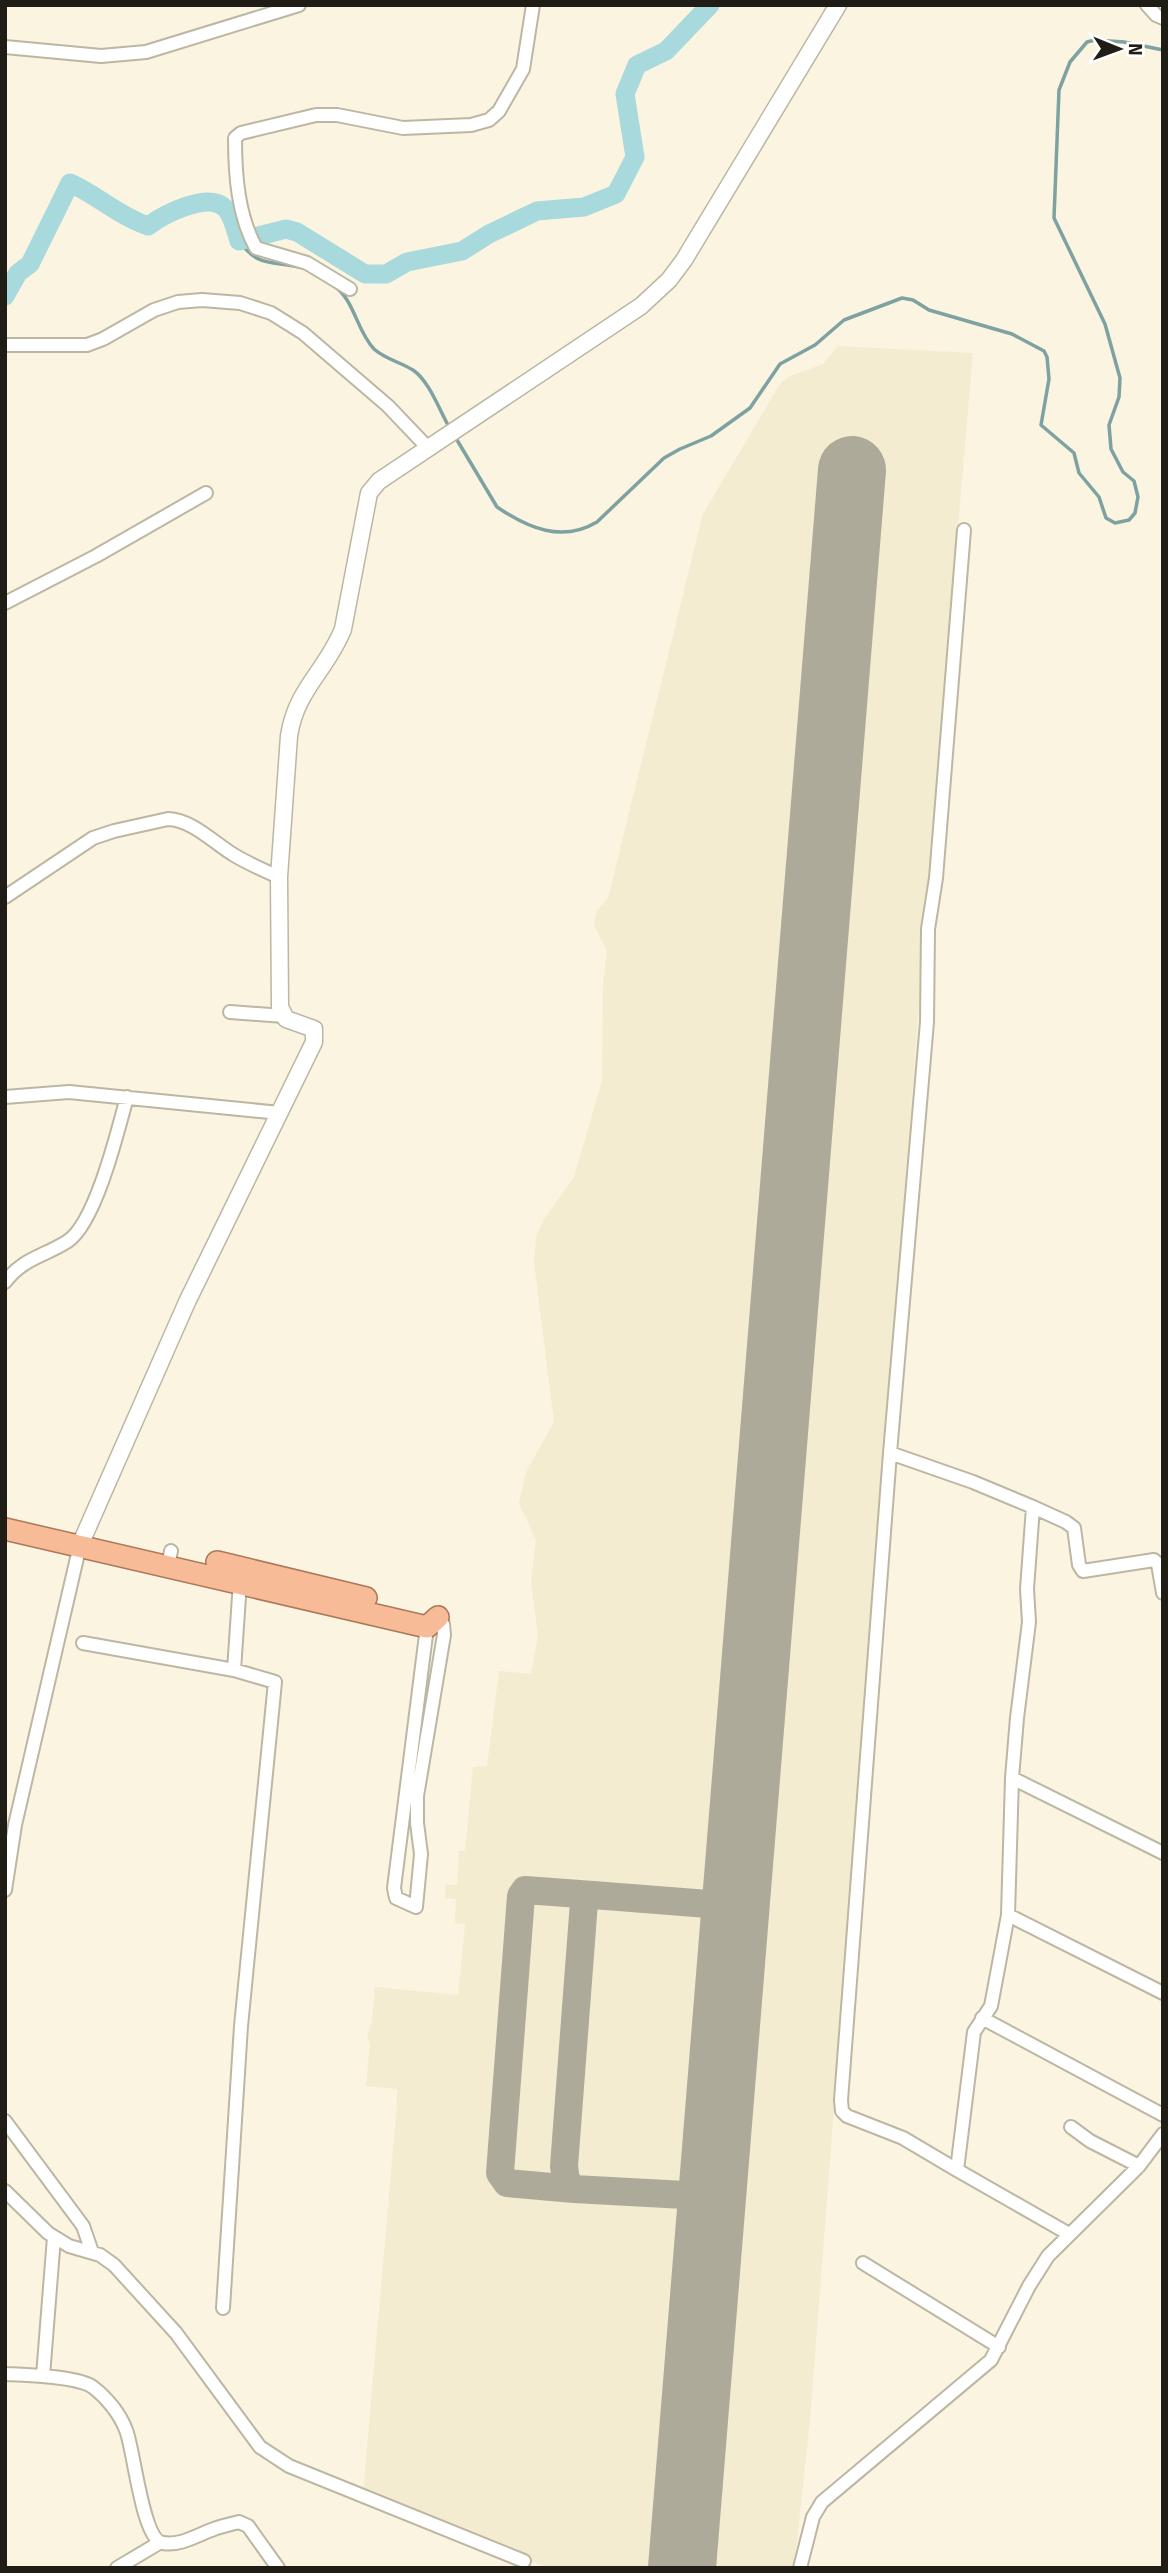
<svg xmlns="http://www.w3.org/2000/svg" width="1168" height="2573" font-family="'Fira Sans',sans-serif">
<rect width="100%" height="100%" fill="#faf4e0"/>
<!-- built -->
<path fill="#f4ecd0" d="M838,346l135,7 -34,392 -129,1674 -14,132 -4,17h-243l-92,-35 -94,-39 34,-390v-15l-31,-3 4,-42 -3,-9 5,-12 3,-36 83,8 7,-71 -10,-1 1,-24 -11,-1 1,-14 11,1 2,-34h6l8,-84 14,-1 12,-95 32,3 7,-39 -7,-53 5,-42 -17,-37 7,-31 28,-50 -20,-160 2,-25 8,-18 30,-42 28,-96 1,-99 4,-31 -13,-26 2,-13 12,-14 95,-384 77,-130 8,-7 35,-13z"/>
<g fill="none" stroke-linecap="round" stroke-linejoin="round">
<!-- stream -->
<path stroke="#7ea1a1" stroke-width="3.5" d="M239,241c19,26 31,20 60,26
M333,285c22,15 23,45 41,64 11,10 26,13 39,21 16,11 26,39 35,55
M457,440l40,67c31,21 65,36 100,15l67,-64 16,-9 31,-13 39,-28 30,-44 35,-19 29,-25 58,-22 11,2 16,10 83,24 32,17 3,6 2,22 -8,46 33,28 5,20 20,24 7,21 9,5 14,-3 6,-7 3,-16 -4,-16 -11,-9 -12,-23 -2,-24 10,-28 1,-19 -15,-54 -51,-106 5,-128 11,-28 17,-20 8,-2 29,2 39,8"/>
<!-- river -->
<path stroke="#a7d9dd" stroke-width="19" d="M5,296l13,-23 12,-9 40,-81c27,12 49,33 78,43 15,-11 61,-36 78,-17 7,8 10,23 13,32l47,-12 11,3 68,42h21l21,-12 55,-11 27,-17 48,-23 47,-4 32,-13 19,-37 -10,-63 12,-29 29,-14 44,-46"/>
<!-- taxiway -->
<path stroke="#aeaa9a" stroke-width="28" d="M525,1890l68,5 -9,7 -20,264 2,15 8,8 -67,-6 -7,-10 21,-277z
M593,1895l115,9 17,11 8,22
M708,1904l20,-11 10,-20
M574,2189l111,6 17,10 8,21
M685,2195l17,-7 12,-19"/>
<!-- runway -->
<path stroke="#aeaa9a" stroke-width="68" d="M682,2568l170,-2098"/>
<!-- minor casing -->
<g stroke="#bcb7a3" stroke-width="16">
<path id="minor" d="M1147,5l9,10 7,3
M5,47l96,9 45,-4 153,-47
M350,289l-43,-26 -51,-15c-18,-32 -21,-73 -21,-110l6,-5 75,-18h21l66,13 68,-3 18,-5 10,-9 24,-42 10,-64
M5,345h82l16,-6 51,-29 24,-8 24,-2 38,3 31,10 32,20 85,73 41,43
M5,603l91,-47 110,-63
M5,897l88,-59 21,-7 54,-12c25,1 46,24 66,36 15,9 29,15 45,22
M230,1012l54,4
M5,1097l64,-5 211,21
M5,1282c18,-24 40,-26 63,-41 28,-19 50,-111 59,-144
M890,1453l83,29 60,25
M168,1565l3,-14
M1163,1593l-5,-29 -4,-4 -71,11 -4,-6 -5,-37 -8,-6 -33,-15 -6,82 2,33 -12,96 -5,60 151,75
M427,1627l-33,261 2,10 20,9 5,-53 -4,-31v-27l27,-161 -1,-11 -5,-7
M83,1643l151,27 41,12 -34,344 -18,282
M234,1670l6,-88
M1012,1778l-4,137 -17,91 -17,26 -17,138 112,64
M5,1890l10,-65 65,-280
M1008,1915l155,78
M982,2018l181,97
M5,2121l78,105 9,26
M1071,2127l19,14 49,25
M957,2170l-54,-32 -56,-22 -5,-5 -1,-11 49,-647 37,-431 1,-93 8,-51 28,-348
M5,2191l43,42 21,13 31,9 14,10 62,68 84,114 29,19 235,95
M863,2263l136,84
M5,2374c20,1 75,2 89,14 13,10 26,26 32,42 8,19 16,110 37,113 18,3 34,-8 51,-14 8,-3 17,-5 25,-7l9,4 30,42
M43,2376l11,-139
M117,2568l42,-25
M800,2568l13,-51 9,-15 169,-142 38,-74 19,-30 91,-90 24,-32"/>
</g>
<!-- tertiary casing -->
<g stroke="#bcb7a3" stroke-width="19">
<path id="tertiary" d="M80,1545l107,-243 127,-260v-13l-28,-10 -6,-12 -1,-130 10,-141c7,-47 38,-66 54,-107l26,-136 10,-12 262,-175 28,-26 15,-20 154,-255"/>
</g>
<!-- trunk casing -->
<g stroke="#aa7959" stroke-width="24">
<path id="trunk" d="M5,1529l422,98 11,-10
M217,1562l149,36"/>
</g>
<!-- minor -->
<use href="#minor" stroke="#fff" stroke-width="12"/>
<!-- tertiary -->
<use href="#tertiary" stroke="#fff" stroke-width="16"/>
<!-- trunk -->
<use href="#trunk" stroke="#f7bb97" stroke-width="21"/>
</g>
<!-- border -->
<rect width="1168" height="2573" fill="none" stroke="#1f1d16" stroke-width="14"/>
<!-- north arrow -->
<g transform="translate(1119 49) rotate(91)" stroke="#ffffff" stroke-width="5" paint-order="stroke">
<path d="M0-5L12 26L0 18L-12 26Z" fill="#1f1d16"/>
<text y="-10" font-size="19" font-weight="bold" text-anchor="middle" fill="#1f1d16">N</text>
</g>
</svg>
